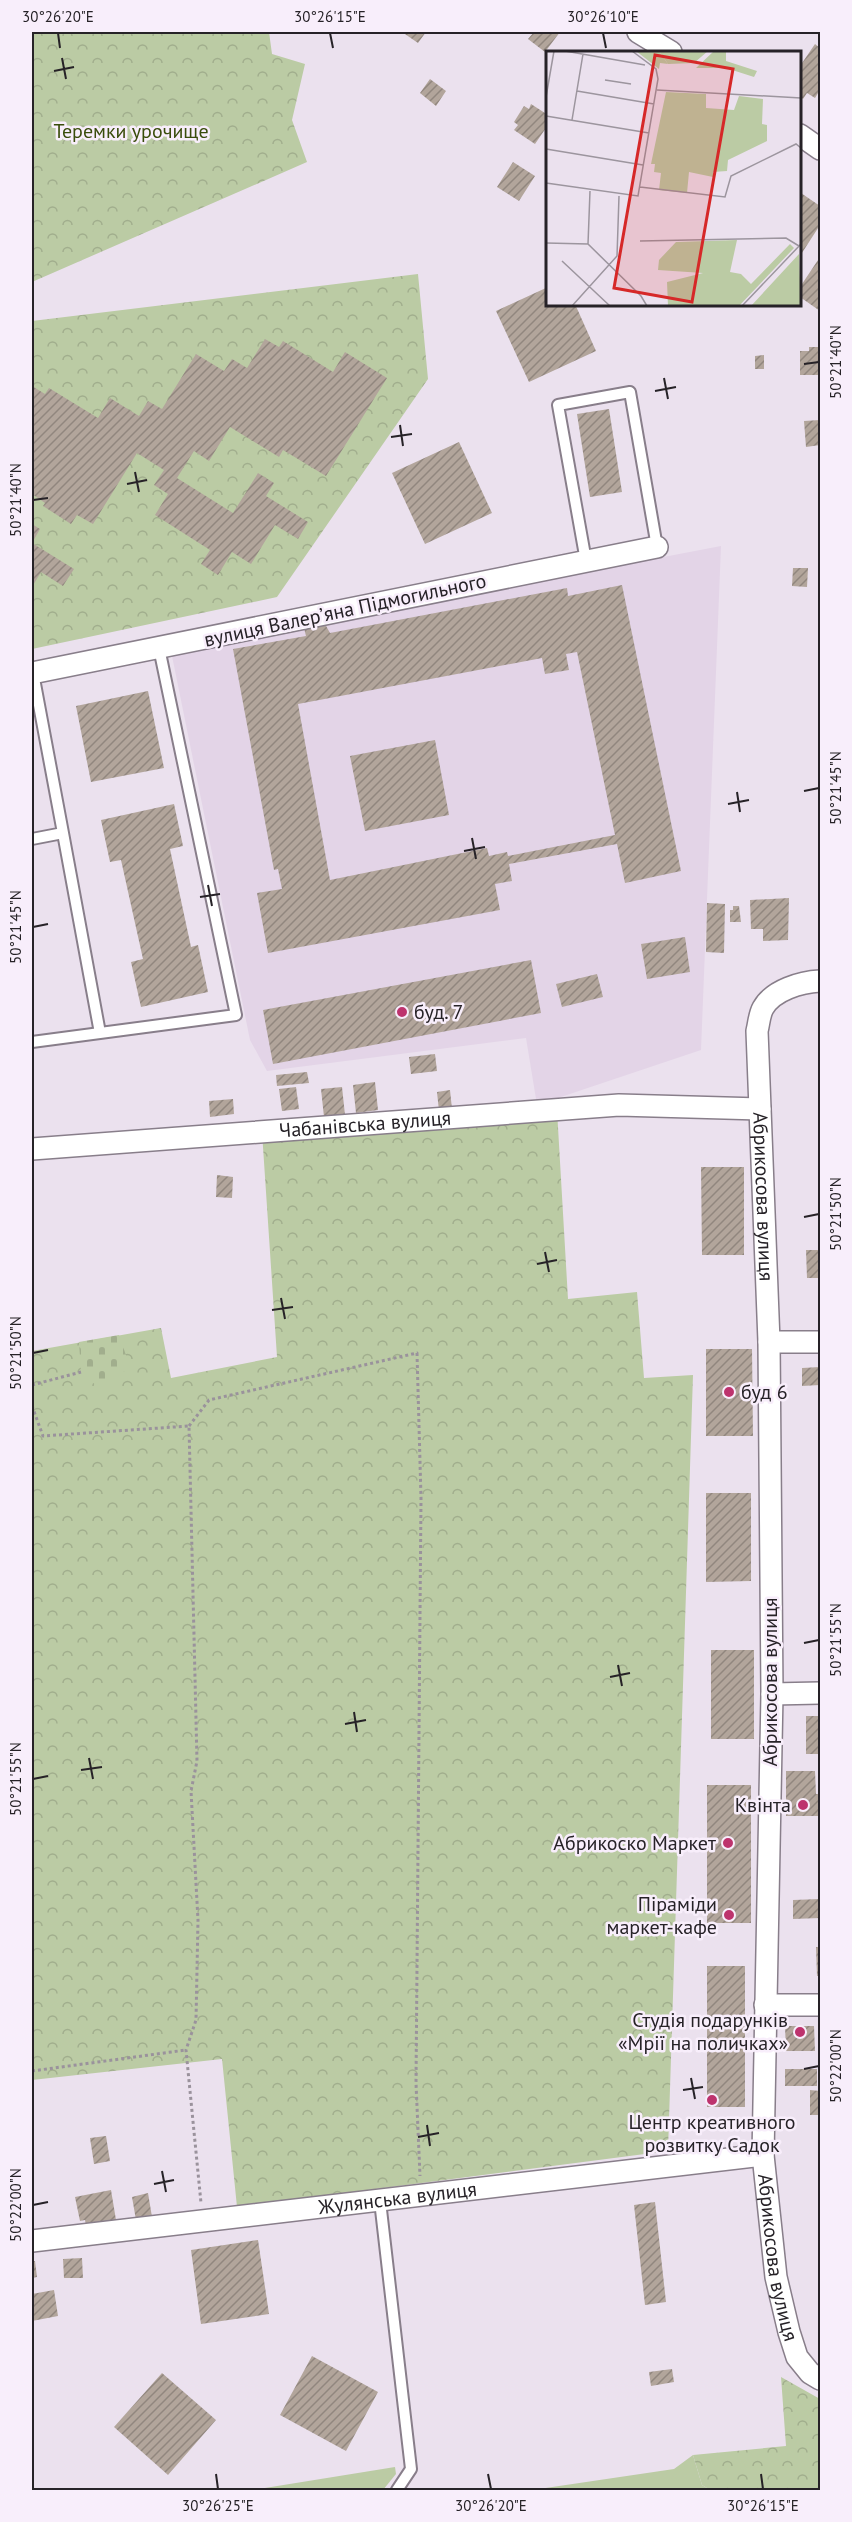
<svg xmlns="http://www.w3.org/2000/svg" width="852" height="2522" font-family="'PT Sans',sans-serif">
<defs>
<pattern id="forest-crowns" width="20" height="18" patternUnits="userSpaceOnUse" patternTransform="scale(1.5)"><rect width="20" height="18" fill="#bbcba4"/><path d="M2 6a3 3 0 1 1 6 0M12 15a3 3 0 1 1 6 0" fill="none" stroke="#a1ae8d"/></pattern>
<pattern id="cemetery-stones" width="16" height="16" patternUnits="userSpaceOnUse" patternTransform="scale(1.5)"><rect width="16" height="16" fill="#bbcba4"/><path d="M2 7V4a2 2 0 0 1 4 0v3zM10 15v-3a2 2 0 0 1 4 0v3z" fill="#a1ae8d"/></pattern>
<pattern id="building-hatch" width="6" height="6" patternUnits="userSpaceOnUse" patternTransform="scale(1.5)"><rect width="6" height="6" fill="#b2a59b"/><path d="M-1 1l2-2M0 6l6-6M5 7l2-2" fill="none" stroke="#91867e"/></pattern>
</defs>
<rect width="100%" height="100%" fill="#ebe1ee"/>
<!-- built -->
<path fill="#e3d4e7" d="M721,546l-20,504 -164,55 -11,-67 -259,33 -17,-31 -79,-389z"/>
<!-- grass -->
<path fill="#bbcba4" d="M693,2455l9,30 8,5h-178l142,-21z
M395,2467l1,7 -13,16h-131z"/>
<!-- forest -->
<path fill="url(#forest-crowns)" d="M32,32h237l3,22 33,10 -13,56 15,42 -275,120z
M418,274l10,105 -151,218 -245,52v-328z
M557,1110l11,189 69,-7 7,86 49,-3 -25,776 -431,56 -15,-148 -190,21v-729l129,-23 10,50 106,-21 -15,-225z
M781,2377l39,22v91h-110l-8,-5 -9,-30 93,-9z"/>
<!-- cemetery -->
<path fill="url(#cemetery-stones)" d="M119,1335l11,32 -30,22 -19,-17 -2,-30z"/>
<!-- building -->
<path fill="url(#building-hatch)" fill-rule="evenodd" d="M402,32h24l-8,11z
M534,32h26l-15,20 -17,-13z
M815,44l5,4v42l-5,8 -8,-5 -4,6 -3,-3v-30z
M430,79l16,12 -10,15 -16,-13z
M531,104l17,11v10l-13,19 -21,-14 4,-5 -4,-3 10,-16 5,3z
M513,162l22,14 -16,25 -22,-14z
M801,193l19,13v19l-20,31z
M820,257v54l-20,-14v-10z
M548,287v17h27l21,47 -67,31 -33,-71z
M265,339l14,8 4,-6 50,31 12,-20 42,26 -61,98 -43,-26 -4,7 -49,-30 -21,34 -15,-10 -17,27 56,35 25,-40 16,10 -8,13 42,26 -10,17 -23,-14 -24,39 -19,-12 -14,23 -17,-11 9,-14 -55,-35 13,-21 -14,-9 10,-15 -27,-17 -44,71 -16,-9 -6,9 -28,-18 2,-3 -13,-9v-108l13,8 4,-6 49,30 12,-20 29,18 9,-15 14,8 34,-55 28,17 8,-12 15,9z
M809,347h11v28h-20v-24h9z
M764,355v14h-9v-13z
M609,409l13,83 -32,5 -13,-83z
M820,420v25l-14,2 -2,-26z
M459,442l33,71 -67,31 -33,-71z
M32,524l8,5 -8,14 42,26 -11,17 -22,-14 -9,15z
M793,568h15l-1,19 -15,-1z
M622,585l59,286 -56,12 -8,-39 -108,20 3,17 -17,3 5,26 -232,43 -11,-60 25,-4 -4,-20 -4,1 -41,-221 73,-13 -2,-8 21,-4 5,9 237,-45 1,8zM577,652l38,183 -107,21 -1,-4 -18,4 -2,-8 -157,32 -32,-176 244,-46 3,16 24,-4 -3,-16z
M148,691l16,77 -73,14 -15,-76z
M435,740l14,75 -84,16 -15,-75z
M174,804l9,42 -13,3 21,98 7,-2 10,47 -67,15 -10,-45 12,-3 -22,-99 -11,2 -9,-42z
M789,898l-1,42 -25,1v-12h-12l-1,-29z
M707,903l18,1 -1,49 -18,-1z
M733,906h6l2,16h-11v-12h3z
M685,937l5,35 -43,7 -6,-35z
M531,960l10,53 -268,51 -10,-54z
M597,974l6,23 -41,10 -6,-23z
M435,1054l2,17 -26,3 -2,-17z
M307,1072l2,11 -32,3 -1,-11z
M375,1082l3,28 -22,3 -3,-28z
M296,1087l3,22 -17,2 -3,-22z
M342,1087l3,28 -21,2 -3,-28z
M450,1090l2,19 -13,2 -2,-19z
M233,1099l1,15 -24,3 -1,-16z
M701,1167h43v88h-42z
M217,1175l16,2 -1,21 -16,-1z
M806,1250h14v28h-13z
M706,1349h46l1,87h-47z
M820,1367v18l-18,1v-18z
M706,1493h45v88l-45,1z
M711,1650h43v89h-43z
M806,1716h14v38h-14z
M786,1771h29l1,23h4v22h-34z
M707,1785h44v138h-44z
M820,1899v19l-27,1v-19z
M816,1947h4v29h-3z
M707,1966h38v141h-38z
M785,2026h29l1,25h-29z
M785,2069h32v17h-32z
M810,2090l10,1v24h-10z
M106,2136l4,25 -16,3 -4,-26z
M111,2190l5,30 -30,6 -1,-6 -5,1 -5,-24z
M148,2193l4,24 -16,3 -4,-23z
M655,2202l11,100 -21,3 -11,-100z
M258,2240l11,74 -68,10 -10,-74z
M82,2258l1,20h-19l-1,-19z
M32,2261h3l2,16 -5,1z
M54,2290l4,26 -26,5v-27z
M312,2356l66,36 -32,59 -66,-36z
M672,2369l2,13 -23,4 -2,-14z
M162,2373l54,47 -48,55 -54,-48z"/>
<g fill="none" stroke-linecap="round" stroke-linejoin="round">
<!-- lane casing -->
<g stroke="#887e8a" stroke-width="14">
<path id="lane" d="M586,561l-28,-156 72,-13 27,155
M63,833l37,200
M32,839l31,-6 -30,-160
M32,1042l204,-27 -77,-367
M380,2201l31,268 -14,21"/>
</g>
<!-- street casing -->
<g stroke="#887e8a" stroke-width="24">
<g id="street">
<path d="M638,32l33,20"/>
<path d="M800,135l20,14"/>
<path d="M32,673l625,-126"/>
<path id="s1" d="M820,981c-19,1 -47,9 -57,27 -4,7 -4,16 -6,23l12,311 3,352 -9,461 13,122 13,55 8,25 13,16 10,6"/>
<path id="s2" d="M32,1149l587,-44 141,4"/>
<path d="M769,1342h51"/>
<path d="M772,1694l48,-1"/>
<path d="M765,2005h55"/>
<path id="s3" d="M32,2241l731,-86"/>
</g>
</g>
<!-- path -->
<path stroke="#9a929c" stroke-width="3" stroke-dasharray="3 3" stroke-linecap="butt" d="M32,1385l49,-13
M32,1406l11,30 146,-10 8,335 -6,30 7,129 -2,100 -10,30 15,153
M189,1426l20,-26 208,-47 4,145 -5,585 4,93
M32,2071l154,-21"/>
<!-- lane -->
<use href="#lane" stroke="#fff" stroke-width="10"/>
<!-- street -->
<use href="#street" stroke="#fff" stroke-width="21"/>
</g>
<!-- ticks -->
<path fill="none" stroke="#262227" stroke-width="2" d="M58,33l2,15M330,33l3,15M603,33l3,15M62,58l4,21M54,71l20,-4M804,364l15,-2M664,378l4,21M655,391l21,-4M400,425l3,21M391,437l21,-3M135,472l4,20M127,484l20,-4M33,500l15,-2M804,791l15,-3M737,792l3,20M728,804l21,-4M472,838l4,21M464,851l21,-4M208,885l4,21M200,897l20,-3M33,927l15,-3M804,1217l15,-3M545,1252l4,20M537,1264l20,-4M281,1298l4,21M272,1310l21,-3M33,1353l15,-3M804,1643l15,-3M618,1665l4,21M610,1677l20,-4M354,1712l3,20M345,1724l21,-4M89,1758l4,21M81,1770l21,-3M33,1779l15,-3M804,2069l15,-3M691,2078l4,21M683,2090l20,-3M427,2125l3,21M418,2137l21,-4M162,2171l4,21M154,2184l20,-4M33,2205l15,-3M216,2474l2,15M488,2474l3,15M761,2474l2,15"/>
<!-- markers -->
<g fill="#bd336d" stroke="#f8eefb" stroke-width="2">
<circle cx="402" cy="1012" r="6"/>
<circle cx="729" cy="1392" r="6"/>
<circle cx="803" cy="1805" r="6"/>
<circle cx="728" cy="1843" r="6"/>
<circle cx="729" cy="1915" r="6"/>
<circle cx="800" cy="2032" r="6"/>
<circle cx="712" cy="2100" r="6"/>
</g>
<g text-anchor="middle" stroke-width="5" stroke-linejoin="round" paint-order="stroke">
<!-- park labels -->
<g font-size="20" fill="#394c0b" stroke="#f8eefb">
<text x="131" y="138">Теремки урочище</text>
</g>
<!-- street labels -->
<g font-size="20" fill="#262227" stroke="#f8eefb">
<text transform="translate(345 610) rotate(-12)" y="7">вулиця Валерʼяна Підмогильного</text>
<text dy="7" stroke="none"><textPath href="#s2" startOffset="334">Чабанівська вулиця</textPath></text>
<text dy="7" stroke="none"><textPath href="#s1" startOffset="255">Абрикосова вулиця</textPath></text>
<text transform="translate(770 1682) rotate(-90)" y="7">Абрикосова вулиця</text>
<text dy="7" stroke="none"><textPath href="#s3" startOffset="368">Жулянська вулиця</textPath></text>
<text dy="7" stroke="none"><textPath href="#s1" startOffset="1317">Абрикосова вулиця</textPath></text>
</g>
<!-- poi labels -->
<g font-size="20" fill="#262227" stroke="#f8eefb" text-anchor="end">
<text x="414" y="1019" text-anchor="start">буд. 7</text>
<text x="741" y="1399" text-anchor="start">буд 6</text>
<text x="791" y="1812">Квінта</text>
<text x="716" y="1850">Абрикоско Маркет</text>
<text x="717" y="1911">Піраміди<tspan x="717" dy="23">маркет-кафе</tspan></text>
<text x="788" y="2027">Студія подарунків<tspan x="788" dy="23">«Мрії на поличках»</tspan></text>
<text x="712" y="2129" text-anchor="middle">Центр креативного<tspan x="712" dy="23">розвитку Садок</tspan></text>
</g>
</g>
<!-- overview -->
<g transform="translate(546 51)">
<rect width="255" height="255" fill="#ebe1ee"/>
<path d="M113,0h49l-14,12 -26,1zM168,0h12v10l31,10 -3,6 -28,-9h-30z" fill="#bbcba4"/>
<path d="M90,0h23l9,13 -8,-1 -1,6zM120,41l40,2v14l28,2 5,-14 24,3 -1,25 5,1v16l-39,19 -1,11 -14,1v5l-24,-5 -2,21 -28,-3 2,-17 -7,-1 1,-8h-4zM191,189l-7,32 11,2 10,10 39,-40 4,4 -55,58h-71l-1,-24 36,-9 -45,-3 1,-10 17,-18zM253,203l2,52h-50z" fill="#bbcba4"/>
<path fill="none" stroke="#9c959e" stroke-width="1.5" d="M19,0l80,14M59,29l26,4M111,39l144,8M31,40l77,13M0,46l8,-46M0,65l103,17M26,69l11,-66M0,98l97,16M0,132l92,13 20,-117 -2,-10 -24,-18M94,136l85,10 6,-21 65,-32 5,4M94,190l146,-3 13,8M0,192l42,1 53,52 6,10M42,193l2,-53M16,210l48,45M26,255l45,-50 2,-60M196,255l59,-62"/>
<path fill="#d62828" fill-opacity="0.15" stroke="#d62828" stroke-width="3" d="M109,4l78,14 -41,233 -78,-14z"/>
<rect width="255" height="255" fill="none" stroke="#262227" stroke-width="3"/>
</g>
<!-- border -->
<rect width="852" height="2522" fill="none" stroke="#f8eefb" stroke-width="66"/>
<rect x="33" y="33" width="786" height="2456" fill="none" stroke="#262227" stroke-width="2"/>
<g font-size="15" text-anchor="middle" fill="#262227">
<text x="58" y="22">30°26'20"E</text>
<text x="330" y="22">30°26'15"E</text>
<text x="603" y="22">30°26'10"E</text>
<text transform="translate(836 362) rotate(-90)" y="5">50°21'40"N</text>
<text transform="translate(16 500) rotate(-90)" y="5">50°21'40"N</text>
<text transform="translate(836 788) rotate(-90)" y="5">50°21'45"N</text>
<text transform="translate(16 927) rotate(-90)" y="5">50°21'45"N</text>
<text transform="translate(836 1214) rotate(-90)" y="5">50°21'50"N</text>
<text transform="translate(16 1353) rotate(-90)" y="5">50°21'50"N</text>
<text transform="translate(836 1640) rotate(-90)" y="5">50°21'55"N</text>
<text transform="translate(16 1779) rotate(-90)" y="5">50°21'55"N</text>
<text transform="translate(836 2066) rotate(-90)" y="5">50°22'00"N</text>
<text transform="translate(16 2205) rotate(-90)" y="5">50°22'00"N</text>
<text x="218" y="2511">30°26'25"E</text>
<text x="491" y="2511">30°26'20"E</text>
<text x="763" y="2511">30°26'15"E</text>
</g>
</svg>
